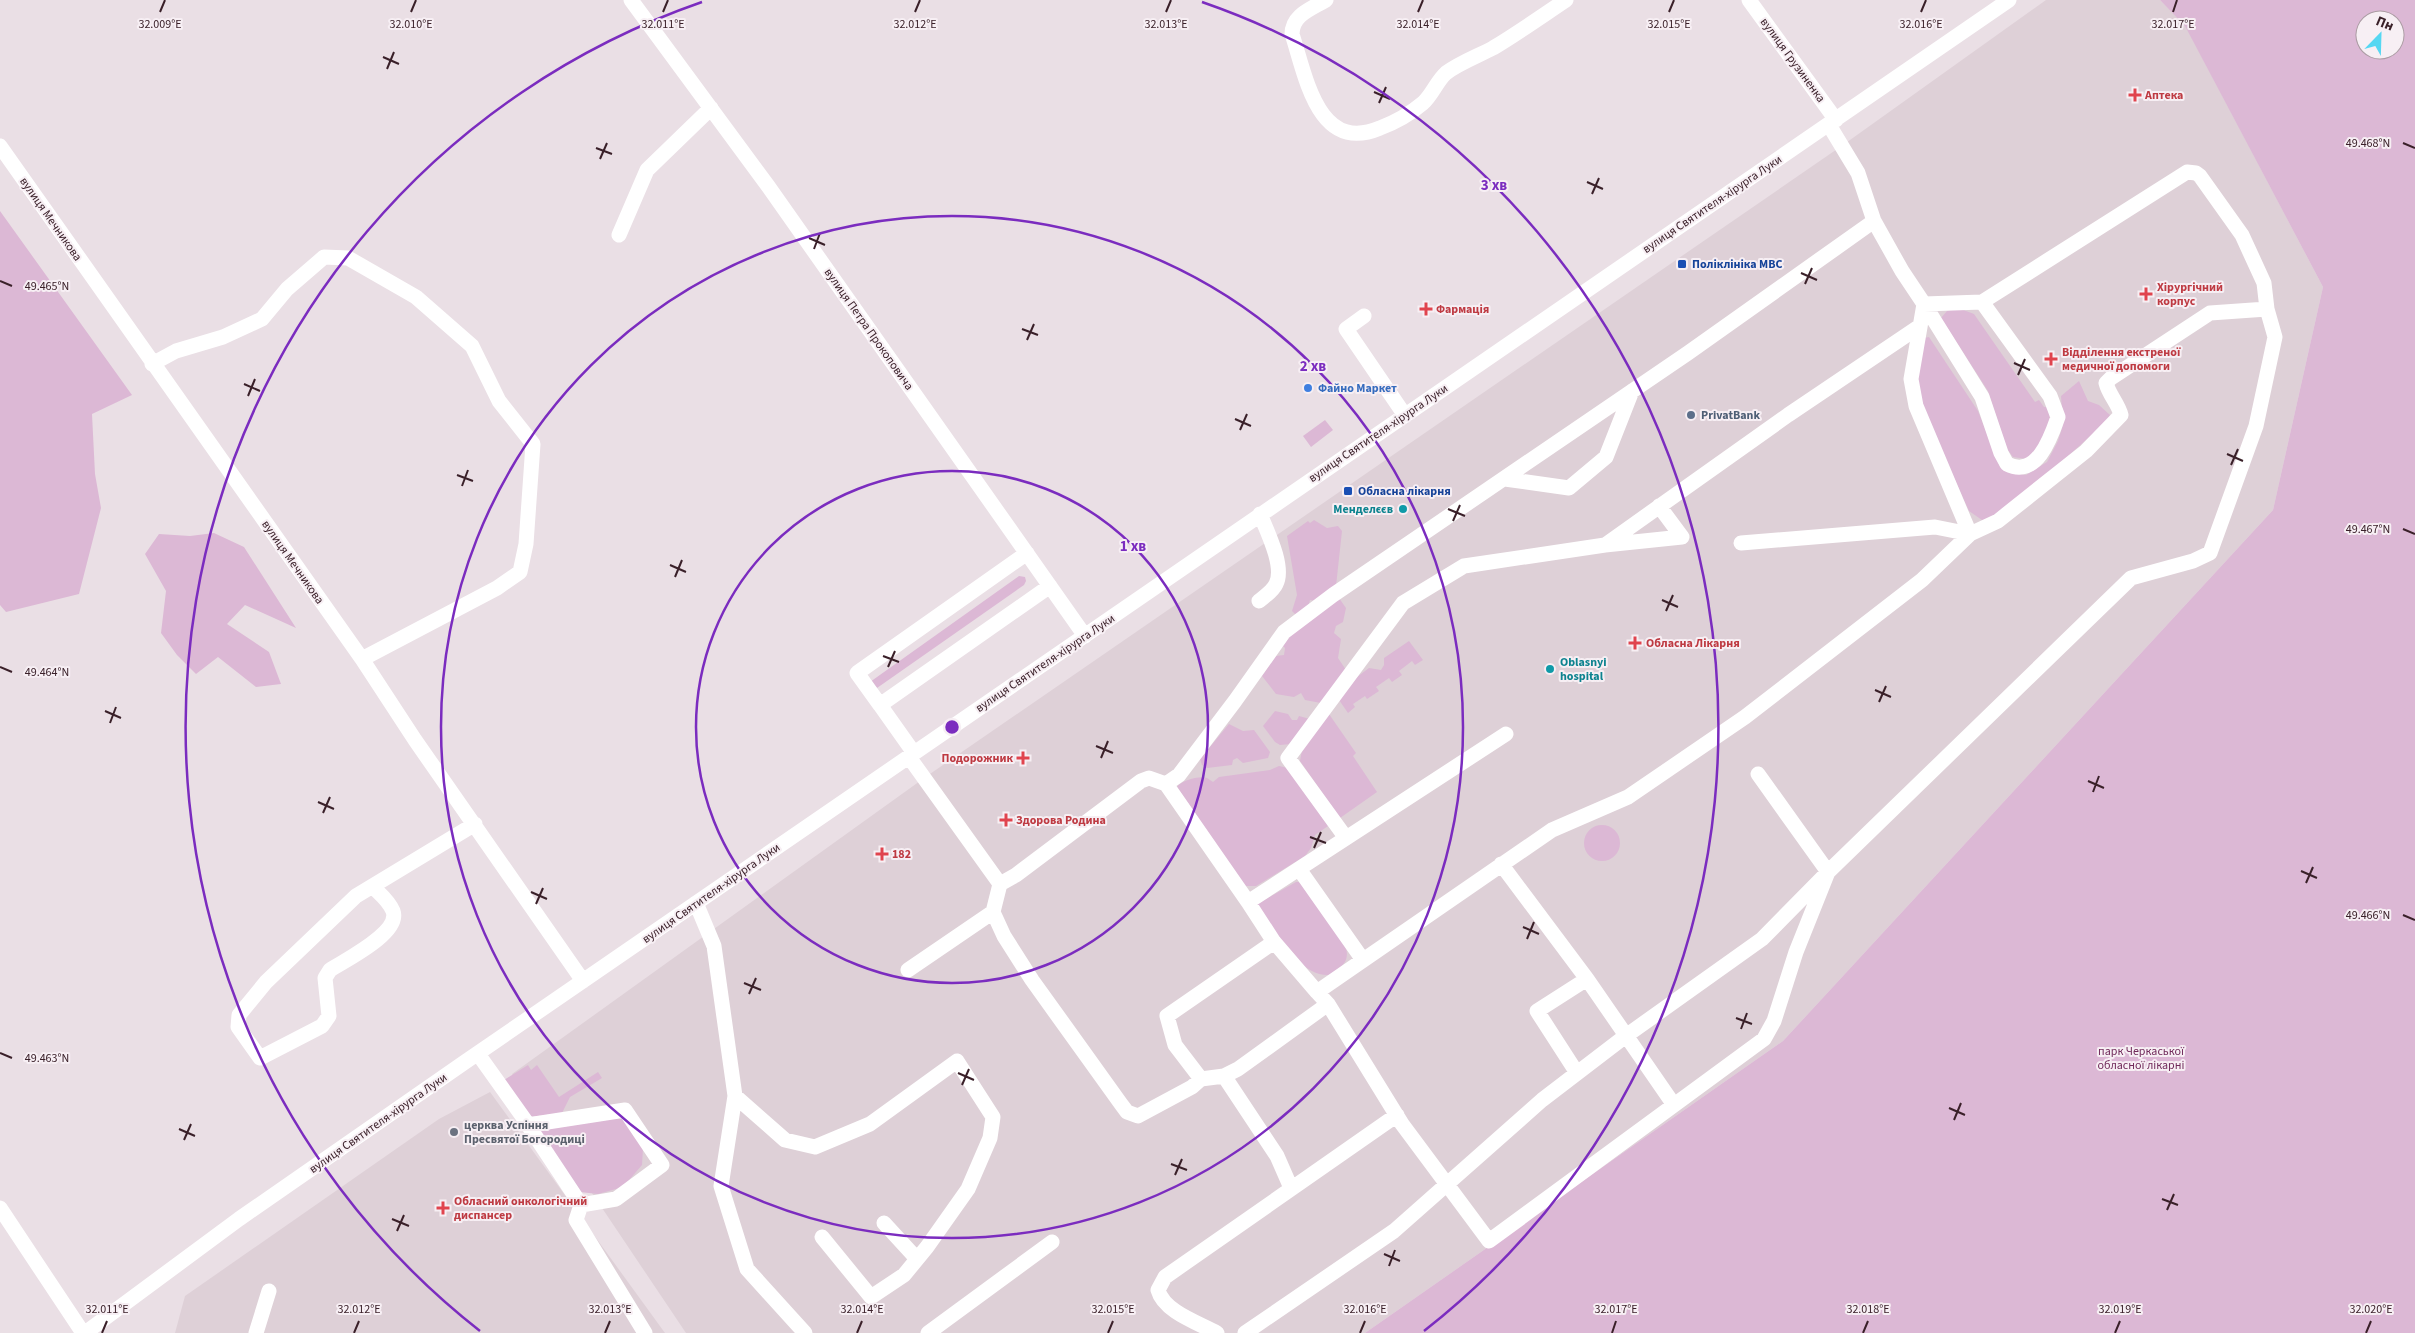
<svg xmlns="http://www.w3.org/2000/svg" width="2415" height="1333" font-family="'Source Sans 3',sans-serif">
<rect width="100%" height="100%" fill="#eadfe5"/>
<!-- built -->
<path fill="#ded0d7" d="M2046,0h114l25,25 138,262 -50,223 -490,531 -418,292h-679l-174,-259 415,-298 916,-631z
M490,1092l175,241h-490l10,-37 254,-177z"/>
<!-- green -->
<path fill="#dcb8d5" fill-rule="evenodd" d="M2160,0h255v1333h-1050l418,-292 490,-531 50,-223 -138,-261zM2365,20h30v30h-30z
M0,211l132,184 -40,19 3,60 6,34 -22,86 -73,18 -6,-7z
M1958,308l16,6 61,88 4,-2 5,7h3c9,23 -5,35 -20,52l-14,-2 -6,-8 -19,-58 -47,-73 6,-7z
M1929,337l49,74 22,56 9,5 17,3 21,-13 11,-21 5,-16 -2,-29 18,-15 9,20 11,4 11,10 -2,5 -62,56 -58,44h-6l-13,-9 -44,-98 -9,-31 8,-44z
M1325,420l8,10 -22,17 -8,-11z
M1314,520l13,8 11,-2 4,5 -6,55 -19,15 -7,-1 -2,8 -12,7 -4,-4 5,-16 -10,-59 21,-15 2,2z
M214,533l30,14 52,81 -51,-23 -18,19 42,28 12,32 -25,3 -38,-30 -22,17 -19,-19 -16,-22 5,-42 -21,-37 14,-20 31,2z
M1019,576l6,1 1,4 -2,4 -147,103 -7,-6z
M1339,598l7,10 -3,14 -7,4 -2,7 7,6 -3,19 8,12 -25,33 -16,-3 -4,-7 -7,4 -18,-3 -14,-18 14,-20 8,-1 1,-7 -2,-2 6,-9z
M1409,641l14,19 -8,5 -3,-4 -13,10 3,4 -10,7 -3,-4 -13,9 3,4 -12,8 -2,-3 -12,8 2,3 -7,6 -9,-13 18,-23 12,-9 12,2 3,-5v-7z
M1275,711l13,3 4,6h5l2,-4 11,3 -19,25 -11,1 -5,-3 -12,-16z
M1329,714l27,39 -3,3 24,36 -37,26 -40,-57 2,-11z
M1229,724l14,7 11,-1 16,22 -2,6 -25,5 -6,-5 -4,2 -1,5 -25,3 -5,-3 -2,-6z
M1279,766l9,2 40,58 -13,9 -4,13 -6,8 -49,30h-11l-68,-99c3,-6 23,-12 30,-9 2,1 4,3 6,4l6,-5 51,-7z
M1584 843a18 18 0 1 1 36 0a18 18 0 1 1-36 0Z
M1296,882h3l9,6 37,57c6,16 -3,22 -16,30 -32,1 -56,-48 -72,-71z
M528,1065l3,5 6,-5 22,32 39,-25 4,6 -32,19 -8,16 -33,4 -25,-37z
M619,1118l4,1 20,28 -1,18 -19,22 -25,7 -18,-2 -41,-59 3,-3z"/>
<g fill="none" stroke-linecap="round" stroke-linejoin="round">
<!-- minor -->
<path stroke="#fff" stroke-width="15" d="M631,0l137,186 317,450
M1326,0c-15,9 -34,15 -34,34 14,43 26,120 88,94 16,-6 30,-14 43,-25 9,-8 14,-22 23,-30 13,-10 32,-17 47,-25 25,-15 49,-32 73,-48
M1749,0l87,120
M0,146l362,513 53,81 168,241
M619,235l28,-65 64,-62
M1982,302l68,94 8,21c-7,20 -21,62 -51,47l-6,-11 -19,-56 -58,-93z
M1982,302l205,-130 9,1 4,3 42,59 22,48 3,26
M1364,316l-18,13 58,85
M152,364l24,-13 47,-14 39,-18 25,-30 37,-32 24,1 68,39 56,49 27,55 34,43 -7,100 -6,28 -23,16 -135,71
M1505,479l64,9 37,-31 26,-66
M1659,506l23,31
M1605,545l183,-130 132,-89
M1259,601c6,-5 14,-10 17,-17 9,-17 -9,-53 -16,-70
M880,705l-23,-32 170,-120
M1506,734l-258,168 26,40 43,50 235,-162 76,-33 117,-80 177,-137 48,-46 -54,-128 -5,-27 13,-75 -22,-33 -28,-50 -16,-48 -29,-48
M914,753l-34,-48 170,-119
M909,757l91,127
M1166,784l13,-9 56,-74 49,-69 49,-37 355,-242 186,-132
M1346,838l-58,-80 115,-155 61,-37 141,-21 77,-8
M1501,864l86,115
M1299,869l64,91
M373,887c7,7 16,14 20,24 8,22 -48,49 -63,59l-5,8 4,38 -7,10 -62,32 -22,-31 1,-12 27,-33 90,-86 119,-72
M1248,902l-82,-118 -17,-6 -8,3 -125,94 -16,9 -7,28 11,24 28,44 89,124 6,8 11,4 54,-29 9,-8 -26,-34 -8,-29 107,-74
M696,903l18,43 21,150 -14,90 26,83 58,64
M908,970l85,-58
M1317,992l11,12 74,120 87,117 275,-202 10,-18 22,-69 32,-80 303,-294 62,-17 17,-8 46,-127 19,-89 -8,-28 -57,4 -99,65 -5,5c3,12 12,20 15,32l-35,36 -88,70 -28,13 -35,-7 -194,16
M478,1054l47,66 3,5 53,80 35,-6 46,-34 -37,-55 -97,15
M1577,1073l-40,-62 50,-32 87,126
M1224,1076l53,80 14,32
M1201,1079l23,-3 14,-7 90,-65
M735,1096l50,44 30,7 55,-23 87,-63 36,56 -3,21 -22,51 -41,58 -23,28 -33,22 -49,-60
M581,1205l-5,15 69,113
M0,1208l83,125
M884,1223l33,36
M85,1333l154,-114 226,-157 1544,-1062
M256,1333l13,-42
M928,1333l124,-91
M1217,1333c-18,-10 -53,-21 -59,-43l7,-13 232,-162
M1245,1333l149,-102 148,-131 81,-62 139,-99 66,-67 -70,-98"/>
</g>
<!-- ticks -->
<path fill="none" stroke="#3a2029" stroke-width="2" d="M160,12l5,-12M411,12l5,-12M663,12l5,-12M915,12l5,-12M1166,12l5,-12M1418,12l5,-12M1669,12l5,-12M1921,12l5,-12M2173,12l4,-12M383,57l16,7M387,69l7,-17M1374,92l16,7M1379,103l7,-16M2403,143l12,5M596,148l16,6M600,159l7,-16M1587,182l16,7M1592,194l7,-16M809,238l16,7M814,249l6,-16M1801,273l16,7M0,281l12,5M1805,284l7,-16M1022,329l16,6M1027,340l7,-16M2014,363l16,7M2018,375l7,-16M244,384l16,7M248,396l7,-17M1235,419l16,7M1240,430l7,-16M2227,454l16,7M2231,465l7,-16M457,475l16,6M462,486l6,-16M1448,509l17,7M1453,521l7,-16M2403,529l12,5M670,565l16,7M675,577l7,-17M1662,600l16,7M1666,611l7,-16M883,656l16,6M0,667l12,5M888,667l7,-16M1875,690l16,7M1879,702l7,-16M105,711l16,7M110,723l6,-16M1096,746l17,7M1101,758l7,-17M2088,781l16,7M2093,792l6,-16M318,802l16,7M323,813l7,-16M1310,837l16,6M1314,848l7,-16M2301,871l16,7M2306,883l7,-16M531,892l16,7M536,904l7,-16M2403,915l12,5M1523,927l16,7M1527,939l7,-17M744,983l17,7M749,994l7,-16M1736,1018l16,6M1741,1029l6,-16M0,1053l12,5M958,1073l16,7M962,1085l7,-16M1949,1108l16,7M1954,1120l7,-17M179,1129l16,7M184,1140l7,-16M1171,1164l16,6M1175,1175l7,-16M2162,1199l16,6M2167,1210l7,-16M392,1219l17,7M397,1231l7,-16M1384,1254l16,7M1389,1266l6,-16M102,1333l5,-12M354,1333l5,-12M605,1333l5,-12M857,1333l5,-12M1108,1333l5,-12M1360,1333l5,-12M1612,1333l4,-12M1863,1333l5,-12M2115,1333l5,-12M2366,1333l5,-12"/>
<!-- distance rings -->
<g fill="none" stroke="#7b2cbf" stroke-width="2.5">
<circle cx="952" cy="727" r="256"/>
<circle cx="952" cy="727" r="511"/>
<path d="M480 1331A767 767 0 0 1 702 2M1202 2A767 767 0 0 1 1424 1331"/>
</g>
<!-- markers -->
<g fill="#e0444e" stroke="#f7eff4" stroke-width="2">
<path d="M2132.5 87.5h5v5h5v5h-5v5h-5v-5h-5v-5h5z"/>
<path d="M2143.5 286.5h5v5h5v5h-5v5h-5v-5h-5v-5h5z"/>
<path d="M1423.5 301.5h5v5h5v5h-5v5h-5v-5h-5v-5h5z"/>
<path d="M2048.5 351.5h5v5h5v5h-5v5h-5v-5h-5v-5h5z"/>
<path d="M1632.5 635.5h5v5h5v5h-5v5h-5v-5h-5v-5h5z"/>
<path d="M1020.5 750.5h5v5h5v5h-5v5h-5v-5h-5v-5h5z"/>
<path d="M1003.5 812.5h5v5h5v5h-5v5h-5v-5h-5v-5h5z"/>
<path d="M879.5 846.5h5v5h5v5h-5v5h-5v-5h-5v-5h5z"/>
<path d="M440.5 1200.5h5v5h5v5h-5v5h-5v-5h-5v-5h5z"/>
</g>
<g fill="#1a4fb4" stroke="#f7eff4" stroke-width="2">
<rect x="1677" y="259" width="10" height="10" rx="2.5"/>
<rect x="1343" y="486" width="10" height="10" rx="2.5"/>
</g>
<circle fill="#3f7fe0" stroke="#f7eff4" stroke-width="2" cx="1308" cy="388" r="5"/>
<circle fill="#5c6f8a" stroke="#f7eff4" stroke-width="2" cx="1691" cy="415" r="5"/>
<g fill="#0f9aa8" stroke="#f7eff4" stroke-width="2">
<circle cx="1403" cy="509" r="5"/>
<circle cx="1550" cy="669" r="5"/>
</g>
<circle fill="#6b7280" stroke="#f7eff4" stroke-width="2" cx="454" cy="1132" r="5"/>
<g text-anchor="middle" stroke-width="4" stroke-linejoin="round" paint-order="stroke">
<!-- street labels -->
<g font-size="12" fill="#3a2029" stroke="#f7eff4">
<text transform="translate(1793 60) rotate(54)" y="4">вулиця Грузиненка</text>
<text transform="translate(1712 204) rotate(-34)" y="4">вулиця Святителя-хірурга Луки</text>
<text transform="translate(51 219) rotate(55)" y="4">вулиця Мечникова</text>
<text transform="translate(869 329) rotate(55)" y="4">вулиця Петра Прокоповича</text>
<text transform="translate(1378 433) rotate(-34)" y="4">вулиця Святителя-хірурга Луки</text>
<text transform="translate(293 562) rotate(55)" y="4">вулиця Мечникова</text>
<text transform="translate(1045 663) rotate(-34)" y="4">вулиця Святителя-хірурга Луки</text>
<text transform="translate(711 893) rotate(-35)" y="4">вулиця Святителя-хірурга Луки</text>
<text transform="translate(378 1123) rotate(-35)" y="4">вулиця Святителя-хірурга Луки</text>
</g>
<!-- health labels -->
<g font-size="12" font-weight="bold" fill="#be3a42" stroke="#f7eff4" text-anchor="start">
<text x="2145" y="99">Аптека</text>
<text x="2157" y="291">Хірургічний<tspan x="2157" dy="14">корпус</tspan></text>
<text x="1436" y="313">Фармація</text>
<text x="2062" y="356">Відділення екстреної<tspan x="2062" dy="14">медичної допомоги</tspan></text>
<text x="1646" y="647">Обласна Лікарня</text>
<text x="1013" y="762" text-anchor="end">Подорожник</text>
<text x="1016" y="824">Здорова Родина</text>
<text x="892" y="858">182</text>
<text x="454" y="1205">Обласний онкологічний<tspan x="454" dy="14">диспансер</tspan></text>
</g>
<!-- transit labels -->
<g font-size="12" font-weight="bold" fill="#164399" stroke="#f7eff4" text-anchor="start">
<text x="1692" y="268">Поліклініка МВС</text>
<text x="1358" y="495">Обласна лікарня</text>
</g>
<!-- shop labels -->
<g font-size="12" font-weight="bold" fill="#366cbe" stroke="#f7eff4" text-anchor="start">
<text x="1318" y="392">Файно Маркет</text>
</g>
<!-- service labels -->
<g font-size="12" font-weight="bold" fill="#4e5e75" stroke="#f7eff4" text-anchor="start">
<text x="1701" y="419">PrivatBank</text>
</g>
<!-- culture labels -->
<g font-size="12" font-weight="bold" fill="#0d838f" stroke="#f7eff4" text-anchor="end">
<text x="1393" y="513">Менделєєв</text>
<text x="1560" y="666" text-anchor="start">Oblasnyi<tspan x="1560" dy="14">hospital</tspan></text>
</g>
<!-- park labels -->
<g font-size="12" fill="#712b5b" stroke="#f7eff4">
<text x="2141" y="1055">парк Черкаської<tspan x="2141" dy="14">обласної лікарні</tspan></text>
</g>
<!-- worship labels -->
<g font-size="12" font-weight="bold" fill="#5b616d" stroke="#f7eff4" text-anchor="start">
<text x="464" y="1129">церква Успіння<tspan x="464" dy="14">Пресвятої Богородиці</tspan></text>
</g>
</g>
<g font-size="12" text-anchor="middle" fill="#3a2029" stroke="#f7eff4" stroke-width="4" stroke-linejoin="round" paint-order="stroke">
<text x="411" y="28">32.010°E</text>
<text x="663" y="28">32.011°E</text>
<text x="915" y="28">32.012°E</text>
<text x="1166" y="28">32.013°E</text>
<text x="1418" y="28">32.014°E</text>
<text x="1669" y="28">32.015°E</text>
<text x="1921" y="28">32.016°E</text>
<text x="2173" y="28">32.017°E</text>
<text x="160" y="28">32.009°E</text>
<text x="2368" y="147">49.468°N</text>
<text x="47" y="290">49.465°N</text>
<text x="2368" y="533">49.467°N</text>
<text x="47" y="676">49.464°N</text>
<text x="2368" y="919">49.466°N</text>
<text x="47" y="1062">49.463°N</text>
<text x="107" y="1313">32.011°E</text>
<text x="359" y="1313">32.012°E</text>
<text x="610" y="1313">32.013°E</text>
<text x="862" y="1313">32.014°E</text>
<text x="1113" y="1313">32.015°E</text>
<text x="1365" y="1313">32.016°E</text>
<text x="1616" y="1313">32.017°E</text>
<text x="1868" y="1313">32.018°E</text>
<text x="2120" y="1313">32.019°E</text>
<text x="2371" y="1313">32.020°E</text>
</g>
<circle cx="952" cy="727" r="8" fill="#7b2cbf" stroke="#f7eff4" stroke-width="2.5"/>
<g font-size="15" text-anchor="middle" font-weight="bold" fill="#7b2cbf" stroke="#f7eff4" stroke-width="4" stroke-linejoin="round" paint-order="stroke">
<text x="1494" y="190">3 хв</text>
<text x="1313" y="371">2 хв</text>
<text x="1133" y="551">1 хв</text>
</g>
<!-- north arrow -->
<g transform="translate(2380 35) rotate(23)"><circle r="24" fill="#f7eff4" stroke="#ab9ca3"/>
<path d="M0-4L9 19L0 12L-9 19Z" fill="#56d7f2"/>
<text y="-8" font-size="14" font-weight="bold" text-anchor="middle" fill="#3a2029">Пн</text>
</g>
</svg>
